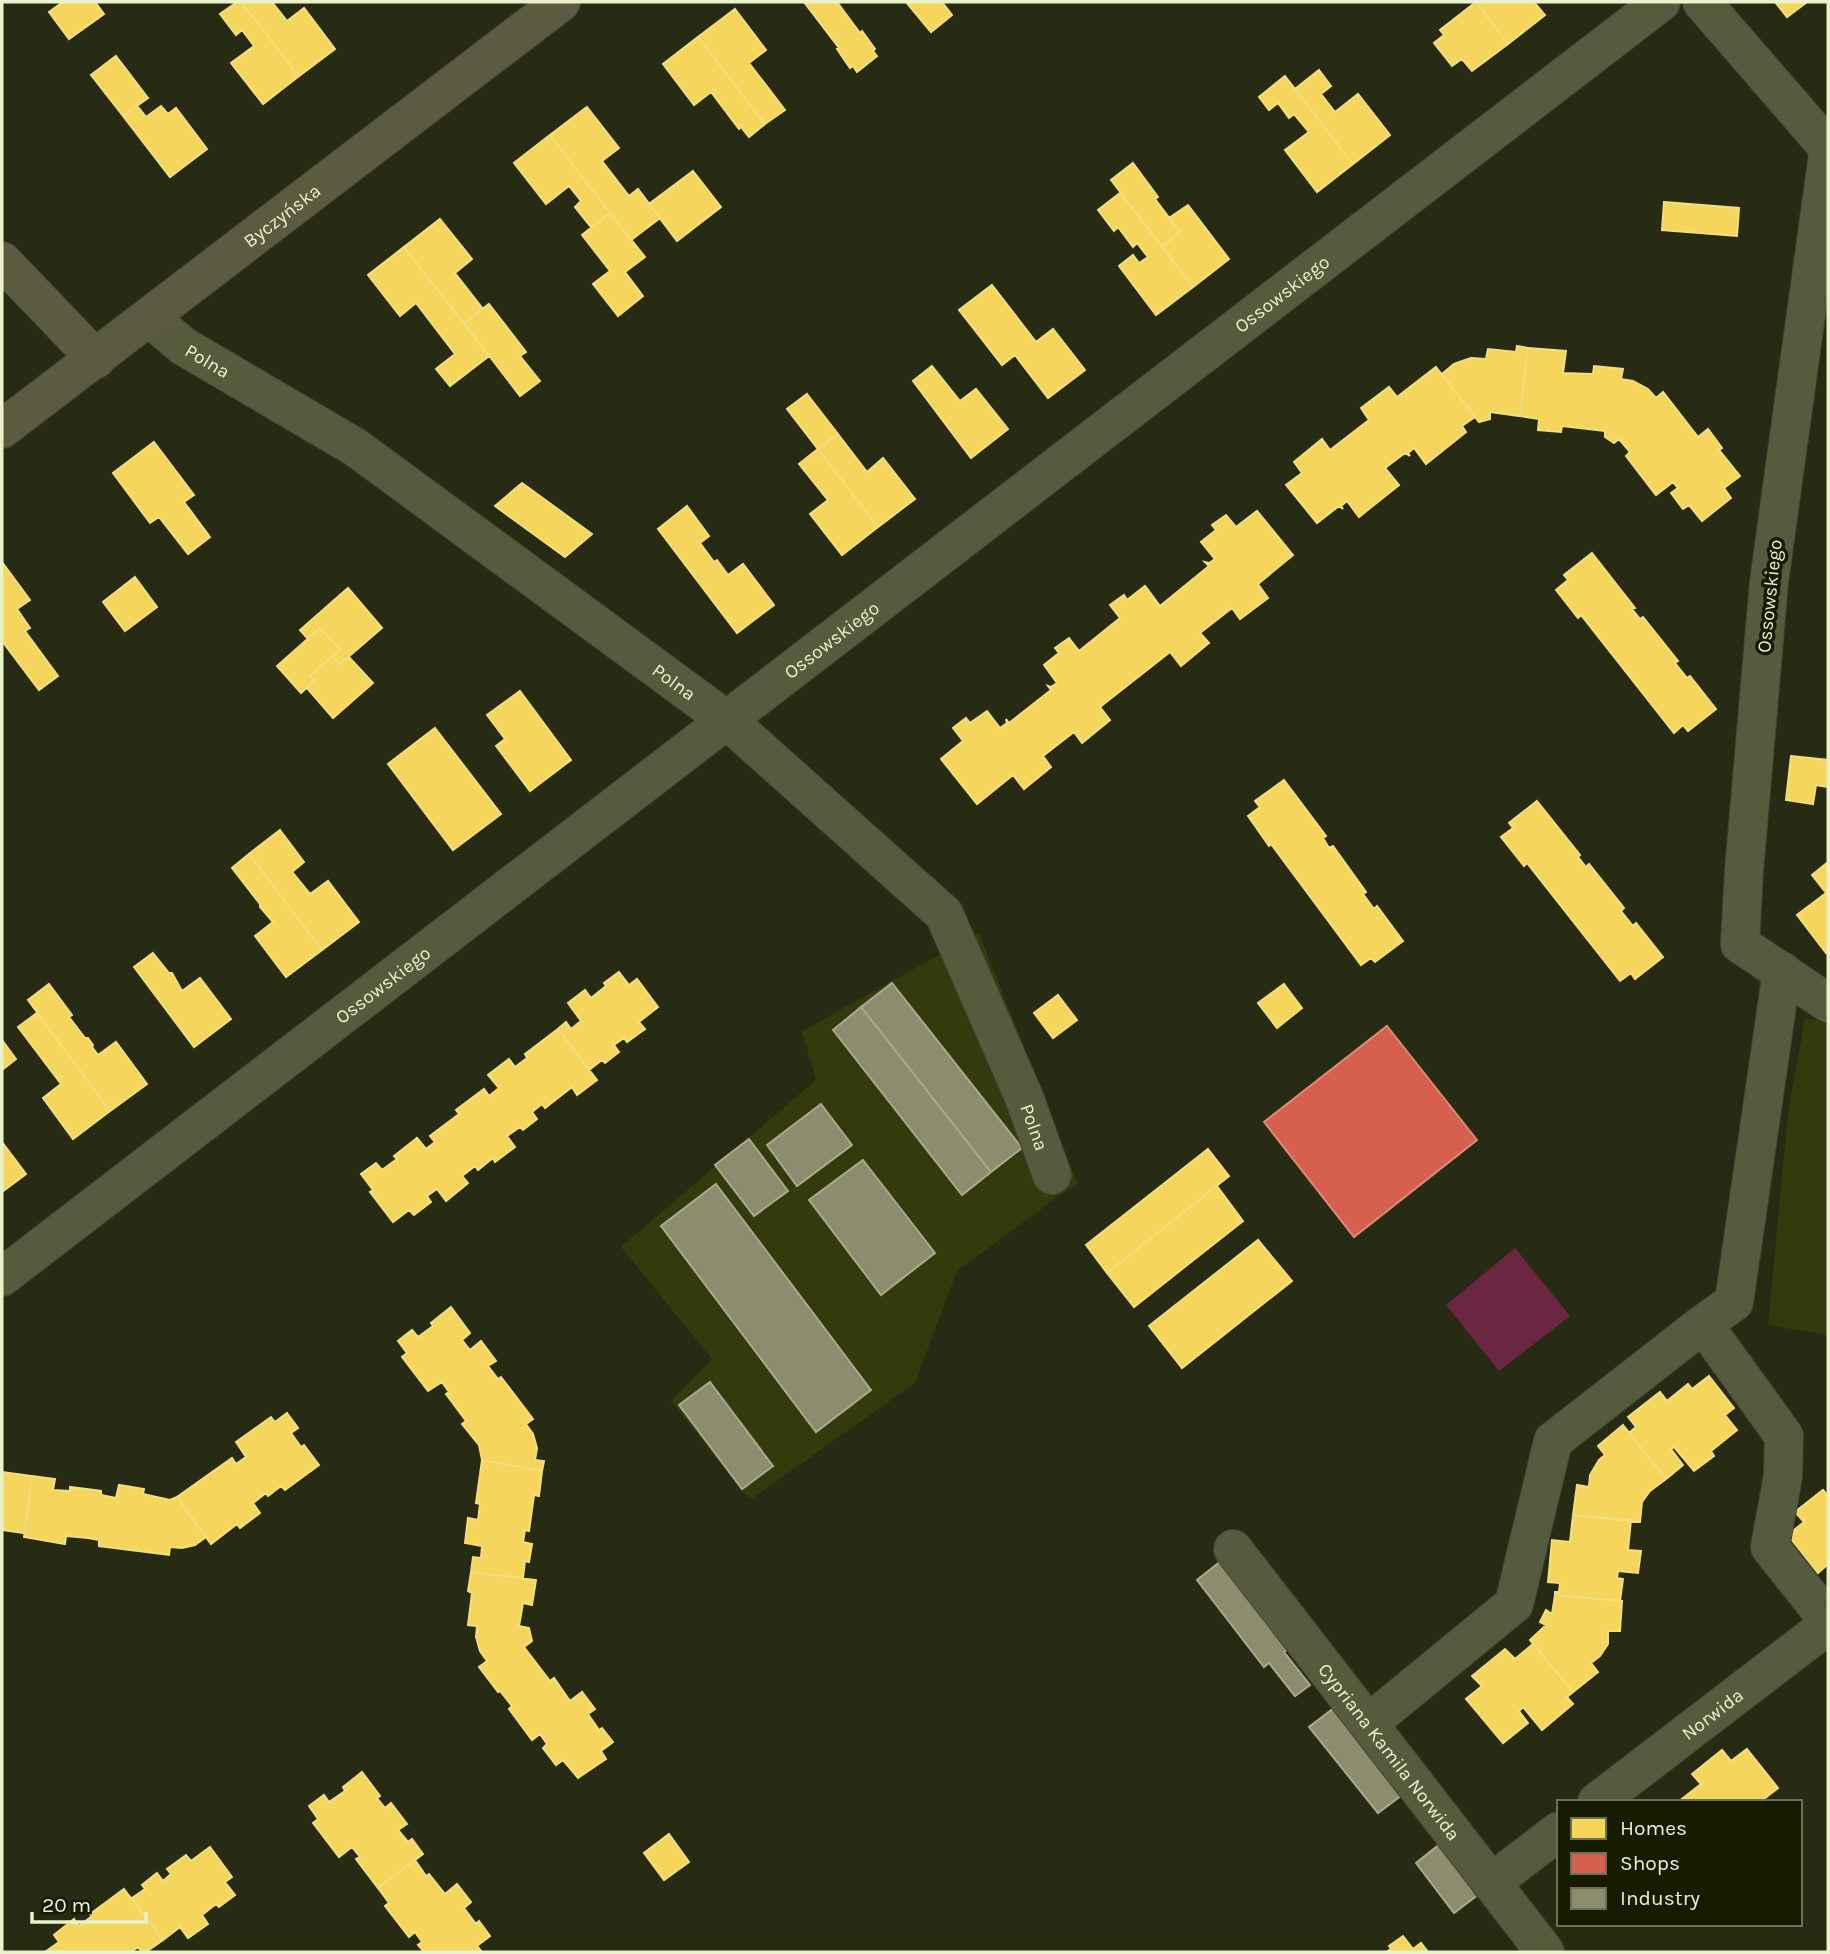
<svg xmlns="http://www.w3.org/2000/svg" width="1830" height="1954" font-family="Karla,sans-serif">
<rect width="100%" height="100%" fill="#282b13"/>
<!-- built -->
<path fill="#333b0c" d="M979,933l98,250 -120,88 -42,112 -165,117 -79,-99 41,-42 -91,-112 195,-167 -14,-49z
M1805,1018l23,4v313l-60,-10 20,-212z"/>
<!-- green -->
<path fill="#6b2641" d="M1515,1248l55,68 -71,55 -53,-66z"/>
<!-- homes -->
<path fill="#f6d55c" stroke="#f2de7d" stroke-width="2" d="M63,2h32l9,12 -35,25 -20,-27z
M237,2h4l58,74 -36,28 -32,-41 23,-17 -12,-16 -6,5 -16,-21z
M241,2h31l15,19 17,-13 31,41 -36,27z
M804,2h33l23,31 2,-2 13,18 -2,2 4,5 -20,16 -4,-6 -3,2 -13,-19 2,-1z
M906,2h36l10,13 -21,17z
M1476,2l32,42 -36,27 -10,-12 -10,7 -18,-23 10,-8 -4,-5z
M1476,2h58l11,13 -37,29z
M1775,2h32l-20,15z
M735,9l31,41 -17,13 36,47 -20,14 -67,-87z
M698,37l67,87 -16,13 -8,-10 -2,2 -28,-37 -17,13 -31,-41z
M116,56l32,42 -25,18 -32,-41z
M1319,70l12,16 -10,8 14,18 23,-18 32,41 -37,29 -58,-75z
M1285,76l68,88 -36,28 -32,-42 24,-18 -15,-18 -5,4 -11,-15 -9,7 -10,-13z
M137,106l9,11 15,-11 7,8 8,-6 31,41 -37,28 -47,-61z
M587,107l32,41 -17,13 27,35 9,-7 22,29 -29,22 -81,-105z
M550,135l60,78 -19,14 -16,-20 6,-6 -12,-15 -23,18 -32,-41z
M1133,163l25,34 -3,2 25,33 -18,14 -51,-66z
M693,171l28,36 -44,34 -28,-37z
M1120,193l73,94 -37,28 -37,-49 14,-11 6,8 9,-6 -11,-14 -4,4 -15,-20 -4,4 -16,-21z
M1664,202l75,6 -2,28 -75,-6z
M1188,205l41,54 -36,28 -31,-41 18,-14 -11,-14z
M610,213l35,44 -20,15 18,24 -25,20 -25,-32 17,-13 -28,-36z
M440,219l32,40 -17,14 28,36 -19,14 -60,-76z
M404,247l85,109 -39,30 -14,-17 19,-15 -39,-51 -16,13 -32,-41z
M992,285l44,57 17,-13 32,41 -37,28 -33,-43 -13,10 -43,-55z
M489,304l37,48 -6,4 20,25 -20,15 -56,-73z
M1517,346l11,2 -8,68 -30,-4v7l-11,3 -37,-48 12,-10 17,-6 15,1 2,-10 28,3z
M1528,348l38,3 -3,22 30,1 1,-8 29,3 -2,10 12,2 15,8 8,9 7,-6 35,45 10,-8 14,19 -3,2 21,26 -16,12 7,10 -29,23 -13,-16 -6,4 -12,-16 7,-5 -5,-6 -17,13 -30,-39 4,-4 -11,-13 -5,4 -9,-6v-6l-43,-5 -1,6 -23,-2 1,-11 -19,-3z
M932,366l28,35 16,-12 32,40 -37,29 -58,-77z
M1436,367l39,50 -13,9 4,6 -40,32 -12,-16 -6,5 2,3 -5,-3 -20,15 14,17 -40,32 -12,-16 -6,5 2,3 -4,-3 -22,17 -31,-38 16,-12 -8,-11 28,-23 8,11 39,-30 -8,-12 28,-21 8,10z
M807,394l31,40 -20,15 -31,-40z
M838,434l29,38 16,-14 32,41 -37,28 -60,-78z
M154,442l40,53 -10,7 26,35 -22,17 -29,-37 -9,6 -37,-50z
M818,449l60,78 -36,28 -32,-41 18,-14 -29,-36z
M522,483l70,51 -27,23 -70,-51z
M687,506l22,30 -9,7 14,19 3,-2 11,15 15,-11 31,41 -37,28 -79,-104z
M1257,511l36,44 -35,29 10,14 -28,21 -8,-11 -32,25 9,10 -28,23 -11,-14 -70,55 10,13 -28,23 -8,-11 -31,24 8,11 -27,22 -11,-14 -36,29 -36,-45 22,-18 -10,-13 13,-10 4,5 17,-12 13,17 7,-5 -1,-4 3,4 42,-33 -3,-4 3,1 6,-4 -13,-18 15,-12 -4,-5 14,-10 10,13 41,-33 -10,-13 14,-10 3,5 18,-14 15,20 49,-40 -4,-4 4,1 6,-4 -14,-17 15,-12 -4,-5 14,-10 10,12z
M1592,553l43,55 -3,1 8,10 3,-2 35,44 -3,2 12,15 3,-2 26,33 -28,22 -5,-6 -9,8 -93,-118 -3,3 -22,-28 12,-10 -4,-5z
M2,562l28,38 -13,9 13,19 -5,3 33,45 -19,14 -37,-49z
M135,577l22,30 -32,24 -22,-29z
M348,588l34,40 -42,36 -7,-8 7,-7 -20,-21 -12,11 -8,-9z
M320,628l20,21 -30,27 5,4 -14,13 -24,-27z
M333,656l7,8 9,-7 24,26 -40,35 -26,-30 8,-8 -5,-4z
M520,691l51,69 -41,31 -34,-45 9,-7 -18,-24z
M435,728l66,86 -48,36 -65,-86z
M1791,756l37,4v27l-12,-2 -3,19 -27,-4z
M1284,780l42,56 -3,2 6,10 4,-2 33,46 -3,2 11,15 3,-3 26,35 -28,21 -4,-4 -10,7 -90,-121 -2,2 -21,-30 12,-9 -5,-6z
M1537,801l43,54 -2,2 8,10 3,-3 35,44 -3,3 12,15 3,-3 27,34 -28,22 -4,-6 -11,8 -93,-118 -3,3 -23,-29 12,-9 -4,-5z
M280,830l24,32 -12,10 18,22 18,-13 31,41 -37,28 -73,-96z
M249,854l73,96 -36,27 -31,-41 18,-14 -13,-15v-3l-28,-36z
M1828,862v89l-2,2 -29,-38 29,-22 -14,-18z
M153,953l16,20h3l10,18 18,-13 31,41 -37,28 -60,-80z
M619,972l10,13 8,-6 21,28 -19,15 6,7 -18,13 -3,-4 -10,7 5,7 -14,11 -3,-3 -13,10 -31,-41 8,-7 5,7 10,-8 -13,-18 17,-13 6,8 15,-12 -2,-3z
M49,984l23,31 -3,2 16,21h3l5,7 -1,2 6,8 18,-13 31,42 -37,27 -82,-111z
M1284,984l18,24 -25,20 -19,-25z
M1058,995l19,25 -24,18 -19,-25z
M37,1013l73,98 -37,28 -30,-41 18,-14 -43,-57z
M558,1029l39,51 -20,15 -5,-8 -27,21 -3,-4 -10,8 5,7 -14,11 -3,-3 -13,9 8,11 -20,15 -2,-4 -15,12 -3,-4 -13,10 6,7 -22,18 -9,-12 -10,7 4,6 -17,13 -5,-5 -16,12 -23,-30 3,-2 -12,-16 15,-11 6,7 15,-11 -3,-3 23,-18 9,11 9,-7 -5,-6 29,-22 -3,-4 28,-21 5,7 10,-8 -11,-13 21,-16 6,8 12,-9 -2,-4z
M2,1040l14,19 -14,11z
M2,1142l24,32 -24,18z
M1208,1149l21,27 -122,97 -21,-28z
M1217,1186l26,35 -109,86 -27,-34z
M1258,1240l34,41 -110,87 -33,-42z
M451,1307l19,26 -8,7 8,10 11,-9 15,20 -8,5 10,13 3,-2 32,42 -7,5 7,10 4,14 -2,12 9,1 -2,10 -60,-11 -3,-15 -17,-21 4,-3 -20,-27 3,-2 -7,-10 -14,9 -26,-34 5,-4 -9,-12 14,-11 6,7 15,-11 -2,-3z
M1709,1376l25,32 -9,7 12,15 -26,21 3,5 -20,15 -20,-24 -3,2 12,16 -17,14 -37,-46 7,-6 -8,-10 32,-25 7,9 21,-17 4,5z
M287,1413l11,15 -7,5 10,14 3,-2 15,20 -34,25 -4,-4 -13,10 -2,-3 -13,10 7,10 -20,15 -3,-4 -26,20 -34,-47 55,-39 4,6 10,-7 -10,-15 35,-25 4,5z
M1623,1425l43,54 -16,12 -8,11 -2,20 -67,-7 4,-30 12,2 1,-12 9,-15 6,-5 -7,-9z
M482,1460l60,11 -3,25 -5,-1 -5,36 -4,-1 -2,12 9,2 -3,18 -4,-1 -2,17 -52,-6 2,-15 8,1 1,-12 -17,-3 3,-25 10,2 2,-16 -4,-1z
M2,1472l30,4 -8,57 -22,-3z
M32,1476l23,3 -2,11 17,1v-4l31,4v4l15,3 3,-13 25,4 -1,5 27,6 7,-3 29,40 -11,8 -13,3 -12,-1 -1,8 -70,-9v-6l-11,-2 -22,-2 -1,8 -41,-7z
M1823,1490l5,6v68l-10,9 -30,-38 16,-13 -9,-10z
M1573,1515l58,5 -3,30 13,1 -3,22 -20,-2 -1,7 6,1 -3,22 -65,-6v-3h4l1,-9 -12,-1 4,-42 18,2z
M471,1572l65,8 -4,25 -9,-2 -4,23 10,2 3,13 -8,6 26,34 4,-3 16,23 12,-9 13,17 -7,5 11,16 3,-2 11,14 -12,9 5,8 -28,19 -15,-18 -7,5 -13,-17 4,-4 -7,-10 -8,6 -23,-31 3,-3 -12,-15 -2,1 -19,-25 8,-6 -7,-10 -4,-14 1,-11 -9,-1 4,-32 -4,-2z
M1555,1595l67,6 -2,30h-12v13l-8,12 -9,7 7,9 -25,20 -43,-52 16,-15 -6,-3 6,-12 6,4z
M1533,1644l40,48 -6,5 6,7 -31,26 -19,-23 -4,4 9,12 -25,20 -37,-44 16,-13 -10,-10 33,-27 10,10z
M1747,1749l31,39 -18,14h-82l23,-18 -9,-10 30,-24 9,11z
M362,1772l18,24 -3,2 8,10 6,-5 16,21 -9,6 10,12 4,-3 11,15 -45,34 -22,-29 4,-2 -8,-10 -13,10 -26,-34 5,-4 -9,-13 15,-11 5,7 16,-11 -2,-4z
M669,1834l20,28 -25,18 -20,-27z
M210,1847l22,30 -7,5 10,13 -16,12 -3,-3 -14,11 6,9 -20,14 -8,-11 -17,13 -31,-42 13,-9 -3,-4 15,-12 6,8 8,-7 -4,-5 19,-14 5,6z
M415,1860l11,16 3,-2 16,20 12,-10 14,18 -7,6 12,16 3,-3 11,15 -13,10 5,6h-58l-6,-7 4,-3 -7,-10 -6,5 -24,-31 4,-3 -11,-15z
M124,1889l39,51 -17,12h-4l-4,-5 -7,5h-86l14,-10 -5,-7 20,-16 5,7 13,-10 -2,-2z
M1403,1936l10,13 8,-6 7,9h-42l5,-3 -2,-3z"/>
<!-- shops -->
<path fill="#d6604d" stroke="#dc8c72" stroke-width="2" d="M1387,1026l90,114 -123,97 -90,-115z"/>
<!-- industry -->
<path fill="#8c8c6e" stroke="#a8ab8a" stroke-width="2" d="M892,983l130,165 -31,24 -130,-165z
M861,1007l130,165 -29,23 -129,-165z
M821,1104l31,41 -55,41 -30,-41z
M749,1139l39,52 -34,25 -39,-51z
M863,1160l72,93 -54,42 -72,-95z
M716,1184l155,206 -55,42 -155,-206z
M710,1382l63,84 -31,23 -63,-84z
M1221,1561l68,87 -5,4 26,33 -15,11 -26,-33 -5,4 -67,-87z
M1334,1708l68,87 -24,18 -69,-86z
M1440,1844l39,50 -25,19 -38,-50z"/>
<g fill="none" stroke-linecap="round" stroke-linejoin="round">
<!-- street casing -->
<g stroke="#414431" stroke-width="40">
<g id="street">
<path d="M1702,2l123,142 3,11 -59,427 -25,289 -4,73 88,59"/>
<path id="s1" d="M150,318l33,28 172,101 373,274 216,193 80,183 28,78"/>
<path d="M1782,971l-48,331 -31,22 81,112 -1,40 -13,71 58,73"/>
<path id="s2" d="M2,1277l1659,-1275"/>
<path id="s3" d="M1233,1549l312,403"/>
<path d="M1369,1723l145,-119 39,-163 150,-117"/>
<path id="s4" d="M1597,1802l231,-177"/>
<path d="M1491,1883l68,-52"/>
</g>
</g>
<!-- secondary casing -->
<g stroke="#414431" stroke-width="40">
<g id="secondary">
<path d="M2,261l94,98"/>
<path id="s5" d="M2,429l559,-427"/>
</g>
</g>
<!-- street -->
<use href="#street" stroke="#575b3e" stroke-width="38"/>
<!-- secondary -->
<use href="#secondary" stroke="#5a5b3f" stroke-width="38"/>
</g>
<g text-anchor="middle" stroke-width="7" stroke-linejoin="round" paint-order="stroke">
<!-- street labels -->
<g font-size="19" fill="#e9f2ca" stroke="#171c00">
<text dy="7" stroke="none"><textPath href="#s5" startOffset="352">Byczyńska</textPath></text>
<text dy="7" stroke="none"><textPath href="#s2" startOffset="1614">Ossowskiego</textPath></text>
<text dy="7" stroke="none"><textPath href="#s1" startOffset="72">Polna</textPath></text>
<text transform="translate(1769 596) rotate(-84)" y="7">Ossowskiego</text>
<text dy="7" stroke="none"><textPath href="#s2" startOffset="1046">Ossowskiego</textPath></text>
<text dy="7" stroke="none"><textPath href="#s1" startOffset="639">Polna</textPath></text>
<text dy="7" stroke="none"><textPath href="#s2" startOffset="480">Ossowskiego</textPath></text>
<text dy="7" stroke="none"><textPath href="#s1" startOffset="1227">Polna</textPath></text>
<text dy="7" stroke="none"><textPath href="#s4" startOffset="145">Norwida</textPath></text>
<text dy="7" stroke="none"><textPath href="#s3" startOffset="256">Cypriana Kamila Norwida</textPath></text>
</g>
</g>
<!-- border -->
<rect width="1830" height="1954" fill="none" stroke="#e9f2ca" stroke-width="7"/>
<!-- legend -->
<rect x="1557" y="1800" width="245" height="126" fill="#171c00" stroke="#6b7251" stroke-width="2"/>
<rect x="1571" y="1818" width="35" height="21" fill="#f6d55c" stroke="#6b7251" stroke-width="2"/>
<text x="1620" y="1835" font-size="21" fill="#e9f2ca">Homes</text>
<rect x="1571" y="1853" width="35" height="21" fill="#d6604d" stroke="#6b7251" stroke-width="2"/>
<text x="1620" y="1870" font-size="21" fill="#e9f2ca">Shops</text>
<rect x="1571" y="1888" width="35" height="21" fill="#8c8c6e" stroke="#6b7251" stroke-width="2"/>
<text x="1620" y="1905" font-size="21" fill="#e9f2ca">Industry</text>
<!-- scale -->
<path d="M32 1912v10h114v-10" fill="none" stroke="#e9f2ca" stroke-width="3.5"/>
<text x="42" y="1912" font-size="21" fill="#e9f2ca" stroke="#171c00" stroke-width="5" paint-order="stroke">20 m</text>
</svg>
